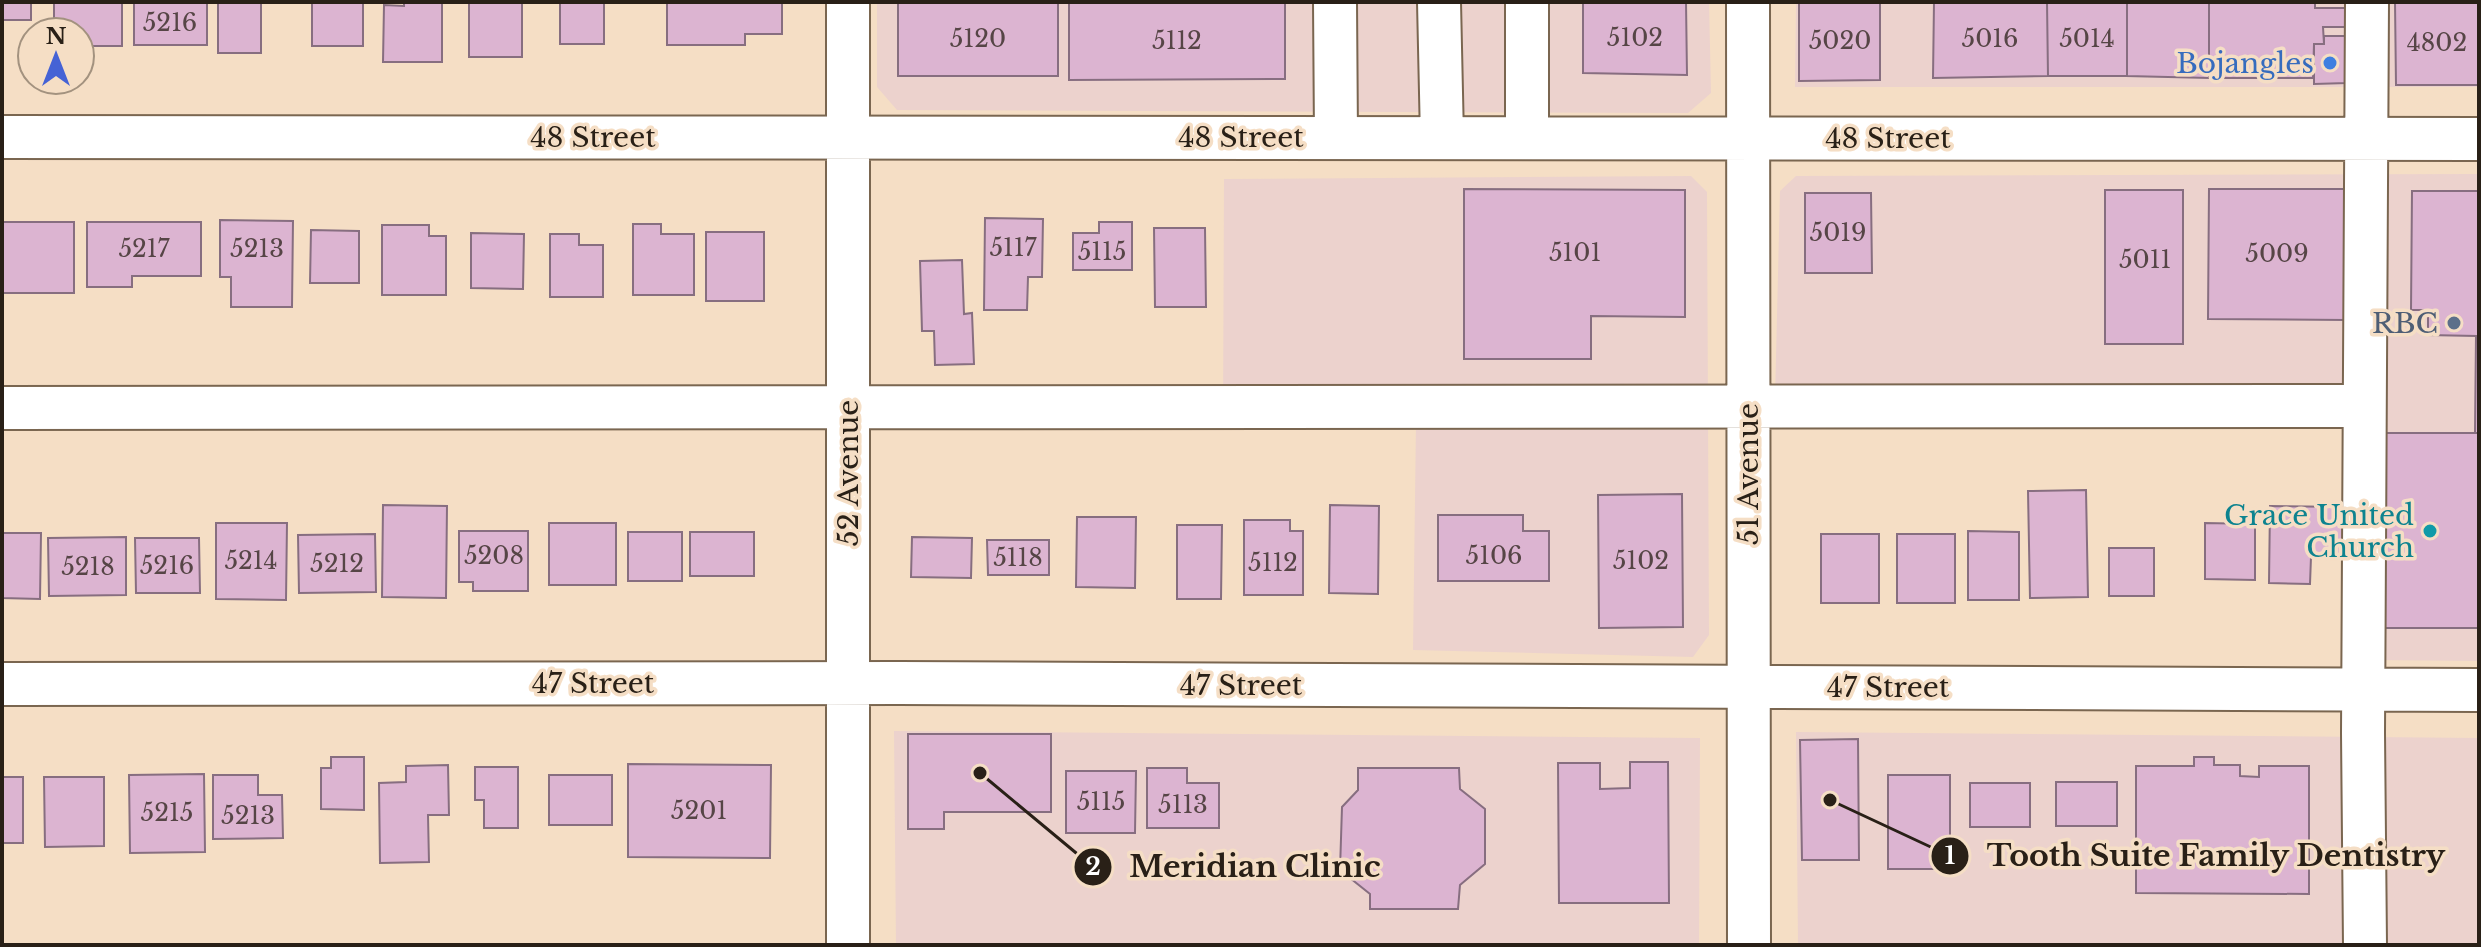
<svg xmlns="http://www.w3.org/2000/svg" width="2481" height="947" font-family="'Libre Baskerville',serif">
<rect width="100%" height="100%" fill="#f5dec5"/>
<!-- commercial -->
<path fill="#ecd2cd" d="M877,2h832l2,91 -23,20 -791,-3 -20,-23z
M1796,2h683v85h-684z
M2479,174v487l-108,-1 -1,-265 -595,4 5,-208 16,-15z
M1691,176l16,16 2,443 -16,22 -280,-7 3,-227 -193,-1 1,-243z
M894,731l806,7 -1,207h-803z
M1796,732l683,6v207h-681z"/>
<!-- building -->
<path fill="#dcb4d1" stroke="#876e80" stroke-width="2" d="M2,2h29v18h-29z
M54,2h68v44h-42v-14h-26z
M134,2h73v43h-73z
M218,2h43v51h-43z
M312,2h51v44h-51z
M404,2h38v60h-59l1,-57 20,1z
M469,2h53v55h-53z
M560,2h44v42h-44z
M667,2h115v32h-37v11h-78z
M898,2h160v74h-160z
M1069,2h216v77l-216,1z
M1583,2h103l1,73 -104,-2z
M1799,2h81v78l-81,1z
M1934,2h113l1,74 -115,2z
M2047,2h80v74h-79z
M2127,2h82v76l-82,-2z
M2209,2h106v6h32v19h-24l1,17h-10l-1,34h-104z
M2395,2h84v83h-83z
M2324,36h22l1,47 -33,1v-40h10z
M1464,189l221,1v127l-94,-1v43h-127z
M2209,189h137v131l-138,-1z
M2105,190h78v154h-78z
M2412,191h67v242h-4l1,-97 -48,-1v-25h-17z
M1805,193h66l1,80h-67z
M985,218l58,1 -1,58h-14l-1,33h-43z
M220,220l73,1 -1,86h-61v-30h-11z
M2,222h72v71h-72z
M87,222h114v54h-69v11h-45z
M1099,222h33v48h-59v-37h26z
M633,224h28v10h33v61h-61z
M382,225h47v11h17v59h-64z
M1154,228h51l1,79h-51z
M311,230l48,1v52h-49z
M706,232h58v69h-58z
M471,233l53,1 -1,55 -52,-1z
M550,234h29v11h24v52h-53z
M962,260l2,54 8,-1 2,51 -39,1 -1,-34h-12l-2,-70z
M2381,433h98v195h-99z
M2086,490l2,107 -58,1 -2,-107z
M1682,494l1,133 -84,1 -1,-133z
M383,505l64,1 -1,92 -64,-1z
M1330,505l49,1 -1,88 -49,-1z
M2270,506l76,1v51l-35,-1 -1,27 -41,-1z
M1438,515h85v16h26v50h-111z
M1077,517h59l-1,71 -59,-1z
M1244,520h46v11h13v64h-59z
M216,523h71l-1,77 -70,-1z
M549,523h67v62h-67z
M2205,523l50,1v56l-50,-1z
M1177,525h45l-1,74h-44z
M459,531h69v60h-55v-9h-14z
M1968,531l51,1v68h-51z
M628,532h54v49h-54z
M690,532h64v44h-64z
M2,533h39l-1,66 -38,-1z
M375,534l1,58 -77,1 -1,-58z
M1821,534h58v69h-58z
M1897,534h58v69h-58z
M126,537v58l-77,1 -1,-58z
M912,537l60,1 -1,40 -60,-1z
M135,538h64l1,55h-64z
M987,540h62v35h-61z
M2109,548h45v48h-45z
M908,734h143v78h-107v17h-36z
M1858,739l1,121h-57l-2,-120z
M331,757h33v53l-43,-1v-41h10z
M2194,757h20v8h26v11l19,1v-11h50v128l-173,-1v-127h58z
M1630,762h38l1,141h-110l-1,-140h42v26l30,-1z
M628,764l143,1 -1,93 -142,-1z
M448,765l1,50h-21l1,47 -49,1 -1,-80 27,-1v-16z
M475,767h43v61h-34v-28h-9z
M1147,768h40v15h32v45h-72z
M1358,768h101l1,21 25,20v55l-25,21 -2,24h-88v-15l-30,-24 2,-63 16,-17z
M1066,771h70l-1,62h-69z
M204,774l1,78 -75,1 -1,-78z
M213,775h45v20h24l1,43 -70,1z
M549,775h63v50h-63z
M1888,775h62v94h-62z
M2,777h21v66h-21z
M44,777h60v69l-59,1z
M2056,782h61v44h-61z
M1970,783h60v44h-60z"/>
<g fill="none" stroke-linecap="round" stroke-linejoin="round">
<!-- minor casing -->
<g stroke="#7a6650" stroke-width="46">
<path id="minor" d="M1335,2l1,135
M1439,2l3,136
M1748,2l1,943
M2,137l2477,2
M1527,138v-136
M2,408l2362,-2
M2,684l897,-1 1580,7
M848,945v-943
M2365,945l-2,-212 4,-731"/>
</g>
<!-- minor -->
<use href="#minor" stroke="#fff" stroke-width="42"/>
</g>
<!-- markers -->
<circle fill="#3f7fe0" stroke="#f5dec5" stroke-width="3" cx="2330" cy="63" r="8"/>
<circle fill="#5c6f8a" stroke="#f5dec5" stroke-width="3" cx="2454" cy="323" r="8"/>
<circle fill="#0f9aa8" stroke="#f5dec5" stroke-width="3" cx="2430" cy="531" r="8"/>
<g text-anchor="middle" stroke-width="7" stroke-linejoin="round" paint-order="stroke">
<!-- number labels -->
<g font-size="24" fill="#564546">
<text x="170" y="31">5216</text>
<text x="1635" y="46">5102</text>
<text x="978" y="47">5120</text>
<text x="1990" y="47">5016</text>
<text x="2087" y="47">5014</text>
<text x="1177" y="49">5112</text>
<text x="1840" y="49">5020</text>
<text x="2437" y="51">4802</text>
<text x="1838" y="241">5019</text>
<text x="1013" y="256">5117</text>
<text x="144" y="257">5217</text>
<text x="257" y="257">5213</text>
<text x="1102" y="260">5115</text>
<text x="1575" y="261">5101</text>
<text x="2277" y="262">5009</text>
<text x="2145" y="268">5011</text>
<text x="494" y="564">5208</text>
<text x="1494" y="564">5106</text>
<text x="1018" y="566">5118</text>
<text x="251" y="569">5214</text>
<text x="1641" y="569">5102</text>
<text x="1273" y="571">5112</text>
<text x="337" y="572">5212</text>
<text x="167" y="574">5216</text>
<text x="88" y="575">5218</text>
<text x="1101" y="810">5115</text>
<text x="1183" y="813">5113</text>
<text x="699" y="819">5201</text>
<text x="167" y="821">5215</text>
<text x="248" y="824">5213</text>
</g>
<!-- shop labels -->
<g font-size="28" fill="#366cbe" stroke="#f5dec5" text-anchor="end">
<text x="2314" y="73">Bojangles</text>
</g>
<!-- street labels -->
<g font-size="28" fill="#292017" stroke="#f5dec5">
<text x="593" y="147">48 Street</text>
<text x="1241" y="147">48 Street</text>
<text x="1888" y="148">48 Street</text>
<text transform="translate(848 473) rotate(-90)" y="10">52 Avenue</text>
<text transform="translate(1748 474) rotate(-90)" y="10">51 Avenue</text>
<text x="593" y="693">47 Street</text>
<text x="1241" y="695">47 Street</text>
<text x="1888" y="697">47 Street</text>
</g>
<!-- service labels -->
<g font-size="28" fill="#4e5e75" stroke="#f5dec5" text-anchor="end">
<text x="2438" y="333">RBC</text>
</g>
<!-- culture labels -->
<g font-size="28" fill="#0d838f" stroke="#f5dec5" text-anchor="end">
<text x="2414" y="525">Grace United<tspan x="2414" dy="32">Church</tspan></text>
</g>
</g>
<!-- callouts -->
<path fill="none" stroke="#292017" stroke-width="3" d="M1830 800L1950 856M980 773L1093 867"/>
<g fill="#292017" stroke="#f5dec5" stroke-width="3">
<circle cx="1830" cy="800" r="8"/>
<circle cx="980" cy="773" r="8"/>
<circle cx="1950" cy="856" r="20"/>
<circle cx="1093" cy="867" r="20"/>
</g>
<g font-size="24" text-anchor="middle" font-weight="bold" fill="#fff">
<text x="1950" y="864">1</text>
<text x="1093" y="875">2</text>
</g>
<g font-size="30" text-anchor="middle" font-weight="bold" fill="#292017" stroke="#f5dec5" stroke-width="7" stroke-linejoin="round" paint-order="stroke">
<text x="2216" y="866">Tooth Suite Family Dentistry</text>
<text x="1255" y="877">Meridian Clinic</text>
</g>
<!-- border -->
<rect width="2481" height="947" fill="none" stroke="#292017" stroke-width="8"/>
<!-- north arrow -->
<g transform="translate(56 56)"><circle r="38" fill="#f5dec5" stroke="#a3927f" stroke-width="2"/>
<path d="M0-6L14 30L0 20L-14 30Z" fill="#4562d5"/>
<text y="-12" font-size="22" font-weight="bold" text-anchor="middle" fill="#292017">N</text>
</g>
</svg>
